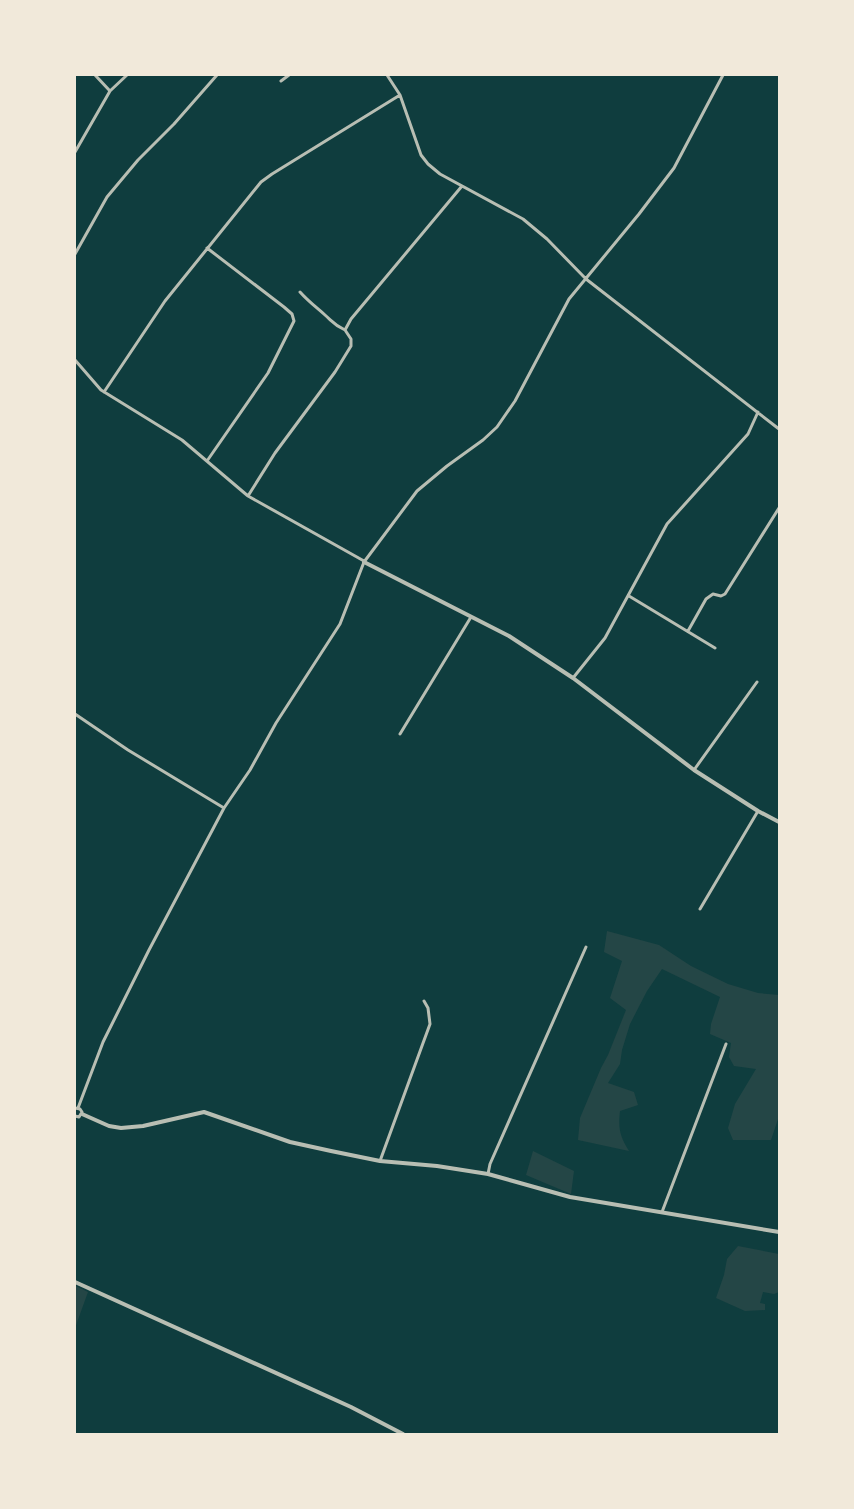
<svg xmlns="http://www.w3.org/2000/svg" width="854" height="1509" font-family="'Source Serif 4',serif">
<rect width="100%" height="100%" fill="#0f3d3e"/>
<!-- green -->
<path fill="#244646" d="M607,931l52,14 32,21 37,18 30,9 21,2v121l-8,24h-38l-5,-12 7,-24 21,-35 -22,-3 -5,-9 2,-14 -21,-9 1,-10 9,-27 -58,-28 -15,22 -17,33 -8,26 -2,14 -12,19 26,9 4,13 -18,6c-2,18 0,25 9,40l-51,-11 2,-22 21,-50 7,-13 18,-45 -16,-12 12,-37 -18,-9z
M533,1151l41,20 -3,23 -45,-19z
M738,1246l41,8v38l-5,2 -11,-2 -3,11 5,1v6l-20,1 -29,-13 8,-23 3,-16z
M76,1286l12,6 -13,36v-39z"/>
<g fill="none" stroke-linecap="round" stroke-linejoin="round">
<!-- minor -->
<path stroke="#b8beb3" stroke-width="3" d="M387,75l13,20 21,60 7,9 12,10 83,45 24,20 39,40 193,150
M281,81l8,-6
M110,91l17,-16
M75,152l35,-61 -15,-16
M207,248l77,59 8,7 2,7 -26,52 -61,88
M75,254l32,-57 31,-37 36,-36 43,-49
M300,292c8,9 16,15 25,23 8,7 9,10 20,15
M75,360l26,30 81,50 66,56 116,65
M104,392l61,-91 96,-119 11,-8 128,-79
M248,496l27,-43 60,-81 16,-26v-7l-6,-9 6,-11 111,-133
M629,596l86,52
M688,631l18,-32 7,-5 8,2 4,-2 54,-86
M573,678l32,-40 62,-114 81,-90 10,-22
M75,714l53,36 96,58
M400,734l71,-117
M694,770l63,-88
M700,909l58,-98
M75,1108l5,1 2,3 -3,5 -4,-1
M78,1108l25,-66 46,-92 75,-142 26,-38 26,-47 64,-99 24,-62 53,-71 30,-25 36,-26 14,-13 18,-26 54,-102 70,-85 35,-46 49,-93
M380,1161l50,-137 -2,-16 -4,-7
M488,1174l2,-10 96,-217
M662,1212l64,-168"/>
<!-- tertiary -->
<path stroke="#b8beb3" stroke-width="4" d="M364,562l145,74 64,42 121,92 64,41 21,11
M82,1114l27,12 12,2 22,-2 61,-14 86,30 41,9 49,10 57,5 51,8 82,23 209,35
M75,1282l276,125 52,27"/>
</g>
<!-- border -->
<rect width="854" height="1509" fill="none" stroke="#f1e9da" stroke-width="152"/>
</svg>
